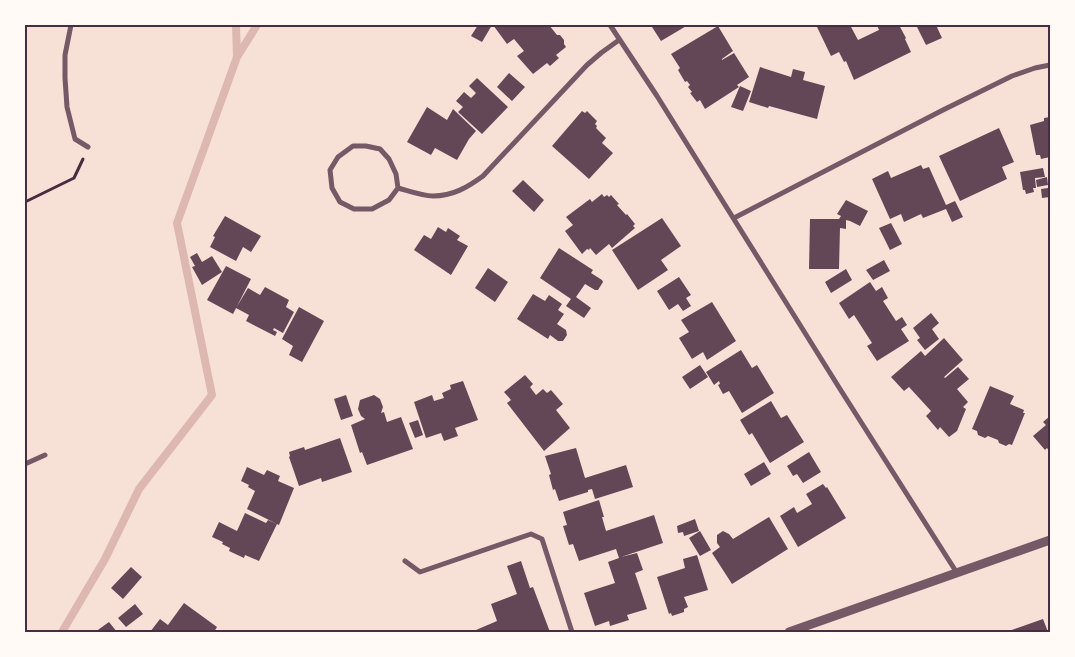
<svg xmlns="http://www.w3.org/2000/svg" width="1075" height="657" font-family="Raleway,sans-serif">
<rect width="100%" height="100%" fill="#f7e1d7"/>
<g fill="none" stroke-linecap="round" stroke-linejoin="round">
<!-- stream -->
<path stroke="#dcb8b0" stroke-width="8" d="M237,57l20,-32
M62,632l43,-73 34,-70 73,-94 -35,-172 60,-166 -1,-32"/>
</g>
<!-- building -->
<path fill="#644757" d="M478,25h14l-10,17 -11,-6z
M493,25h56l8,10h3l4,5v4l2,3 -10,8 3,3 -9,8 -3,-3 -14,11 -16,-18 7,-5 -10,-12 -7,5z
M653,25h35l-27,16 -9,-14z
M821,25h29l8,15 21,-10 -2,-5h22l7,13 -1,1 6,13 -57,28 -8,-19 -2,1 -5,-10 -8,4 -14,-29z
M916,25h20l6,13 -16,7z
M718,26l15,25 -11,8v1l12,-7 15,24 -12,8 2,2 -34,22 -5,-9 -3,2 -7,-9 2,-1 -4,-5 2,-2 -3,-4 -2,1 -7,-12 2,-2 -9,-14z
M760,67l31,10 2,-8 12,3 -2,8 22,6 -8,33 -48,-13 -1,2 -19,-6z
M509,73l16,14 -13,14 -15,-14z
M477,78l31,29 -26,27 -24,-22 5,-5 -7,-6 8,-9 7,6 5,-5 -7,-7z
M740,86l11,5 -8,20 -12,-4z
M427,107l20,13 6,-11 23,22 -7,8 -12,21 -22,-12 -4,7 -24,-13z
M582,111l3,2 2,-2 10,10 -2,3 2,2 -1,2 10,10 -4,5 11,10 -24,26 -37,-33z
M1050,117v40l-9,2 -1,-4h-4l-6,-30 14,-4v-3z
M999,128l15,34 -12,5 5,12 -47,22 -21,-45z
M921,165l2,4 6,-2 17,38 9,-4 8,16 -11,5 -6,-13 -23,9 -2,-4 -17,8 -3,-8 -11,5 -18,-40 16,-8 3,7z
M1043,168l2,9 -10,1 1,10h-3l1,4 -8,2 -1,-4h-2l-3,-18z
M1047,177l1,8 -11,2 -1,-7z
M523,180l21,20 -10,12 -22,-21z
M1048,188l2,9 -8,1 -1,-9z
M602,194l2,3 3,-2 2,2 2,-2 8,9 -2,1 9,10 1,-1 8,10 -2,2 2,2 -23,20 -3,-4 -13,11 -6,-7 -1,2 -2,-1 -5,5 -17,-23 8,-6 -7,-8 24,-18 2,3z
M846,200l22,11 -8,15 -10,-5 -4,-1v9l-6,-1 -1,41h-30l1,-50h29l2,-3 -4,-2z
M225,216l36,20 -10,16 -8,-5 -7,14 -26,-14 5,-10 -2,-1z
M662,218l19,28 -20,14 7,10 -30,20 -26,-40z
M891,223l11,21 -12,6 -11,-22z
M438,227l8,5 2,-4 12,8 -3,4 11,6 -17,29 -37,-25 10,-15 7,4z
M559,248l34,22 -2,3 11,7 1,2 -5,8h-3l-10,-6 -9,13 15,11 -7,10 -18,-12 5,-7 -31,-21z
M197,253l5,9 10,-6 10,16 -20,13 -10,-18 3,-1 -5,-9z
M884,260l6,11 -17,9 -7,-10z
M226,266l25,13 -18,35 -26,-14z
M488,268l20,14 -13,20 -20,-14z
M846,269l6,11 -21,13 -6,-11z
M679,277l12,18 -5,3 5,8 -8,5 -5,-7 -9,6 -12,-19z
M870,282l6,9 6,-4 6,11 -5,3 13,20 6,-4 5,8 -6,4 8,12 -32,20 -10,-15 5,-3 -18,-28 -5,4 -10,-16z
M265,287l24,13 -3,7 8,5 -11,21 -9,-5 -1,2 4,2 -2,4 -29,-15 3,-6 -13,-7 12,-20 12,7z
M533,294l12,7 4,-6 13,9 -4,6 6,4 -7,10 9,6 1,5 -4,6h-5l-8,-6 -2,4 -31,-20z
M712,302l24,39 -29,19 -4,-8 -11,7 -13,-21 10,-6 -8,-12z
M299,307l25,14 -22,41 -13,-7 4,-9 -11,-7z
M931,313l8,10 -7,6 7,10 -14,11 -8,-10 3,-2 -7,-10z
M944,338l19,22 -19,17 1,1 13,-11 11,12 -12,10 11,13 -5,5 3,2 -9,22 -8,6 -9,-10 -2,3 -12,-14 5,-5 -22,-24 -5,4 -13,-14 30,-26 4,5z
M741,350l11,18 5,-3 17,28 -32,20 -13,-22 -6,3 -5,-9 2,-1 -1,-3 -5,4 -8,-13z
M700,365l8,12 -18,12 -8,-12z
M525,375l8,9 -3,3 6,8 7,-6 4,4 4,-3 12,14 -7,6 14,18 -26,23 -37,-48 4,-3 -7,-8z
M463,381l15,39 -23,8 3,8 -14,5 -3,-8 -15,5 -12,-36 18,-7 2,6 10,-3 -2,-5 9,-4 -1,-4z
M990,386l24,10 -4,8 14,6 -1,3h2l-13,32 -3,-1 -3,2 -7,-3 -1,-3 -10,-4 -3,2 -7,-3 -1,-4 -5,-2z
M346,395l7,21 -12,4 -7,-21z
M374,395l6,4 3,8 -2,6 3,-1 3,10 14,-5 12,32 -46,16 -5,-13 -2,1 -9,-28 14,-6 -4,-3 -3,-7 2,-9z
M771,401l10,17 6,-3 17,27 -34,21 -18,-30 -3,2 -9,-15z
M1050,416v36l-3,-4 -2,2 -12,-14 13,-11 -3,-3z
M418,420l5,15 -8,3 -6,-15z
M340,438l12,34 -30,10 -1,-4 -22,8 -10,-29 1,-1 -1,-4 15,-5 1,3z
M576,448l9,30 41,-13 7,22 -38,12 -3,-10 -4,1v2l-29,9 -4,-12 -2,1 -4,-15 2,-1 -6,-18z
M809,452l12,20 -18,11 -6,-9 -4,2 -6,-10z
M764,462l7,12 -20,12 -7,-12z
M247,467l17,8 3,-5 13,6 -2,5 16,7 -15,37 -32,-16 8,-18 -7,-4 1,-2 -8,-4z
M823,484l3,4 1,-1 19,31 -48,29 -18,-31 14,-9 3,6 15,-9 -6,-10z
M599,500l5,17h-2l4,14 48,-16 9,28 -42,14 16,-4 6,17 -8,3 12,36 -20,6 2,5 -19,6 -1,-5 -14,5 -11,-33 31,-10 -7,-21 11,-4 -3,-9 -37,12 -6,-17 -4,1 -6,-19 4,-1 -4,-13z
M245,513l21,10 2,-3 9,4 -18,37 -14,-6 -1,3 -15,-7 1,-3 -8,-4 1,-2 -11,-5 7,-15 18,9z
M769,517l19,32 -56,35 -20,-31 8,-6 -3,-4v-8l6,-4 6,3 4,5z
M695,519l4,12 -15,5 -1,-4 -5,1 -1,-7z
M700,531l11,19 -11,6 -11,-18z
M697,555l11,35 -24,7 4,10 -4,2v3l-12,4 -1,-3 -2,1 -12,-37 28,-9 -2,-9z
M521,561l9,27 3,-1 17,45h-73l-1,-2 21,-9 -6,-17 26,-10 -10,-28z
M131,567l11,10 -19,22 -12,-11z
M184,603l33,24 -3,5h-64l10,-13 8,6z
M135,604l8,10 -17,13 -8,-9z
M1043,619l5,13h-42z
M109,622l8,10h-22z"/>
<g fill="none" stroke-linecap="round" stroke-linejoin="round">
<!-- path -->
<path stroke="#4a2c40" stroke-width="3" d="M25,202l49,-24 9,-19"/>
<!-- minor -->
<path stroke="#755966" stroke-width="5" d="M71,25l-6,30v23l2,29 8,32 13,8
M610,25l47,71 183,293 117,184
M398,188l-2,-14 -7,-15 -9,-10 -14,-3h-13l-15,11 -8,13 2,18 8,14 14,7h18l17,-9 9,-12c11,3 24,8 35,8 20,0 35,-9 50,-20l104,-111 14,-12 18,-13
M734,218l209,-108 69,-34 23,-8 15,-3
M25,464l20,-9
M405,561l15,11 111,-38 11,5 30,93"/>
<!-- tertiary -->
<path stroke="#755966" stroke-width="9" d="M789,632l261,-92"/>
</g>
<!-- border -->
<rect width="1075" height="657" fill="none" stroke="#fffaf5" stroke-width="52"/>
<rect x="26" y="26" width="1023" height="605" fill="none" stroke="#4a2c40" stroke-width="2"/>
</svg>
